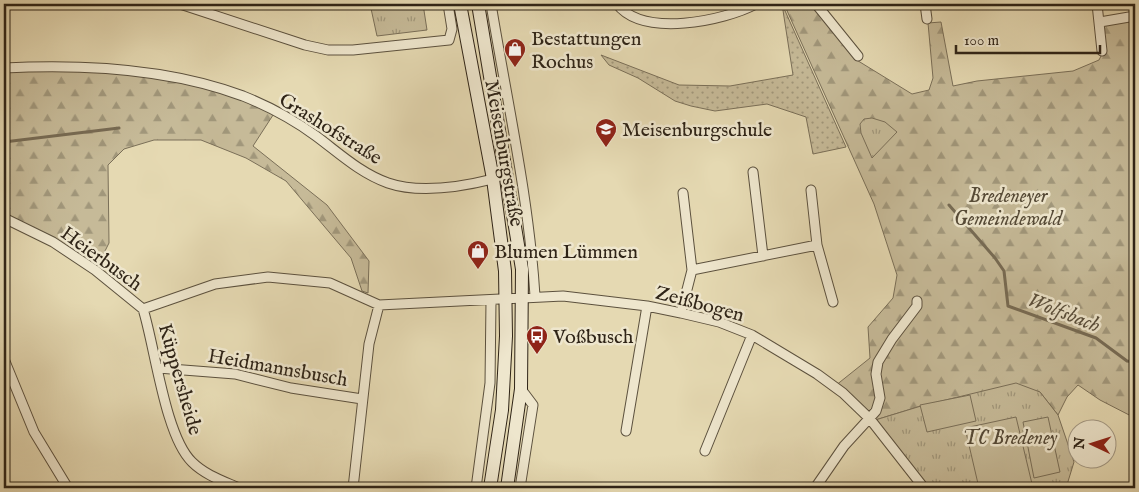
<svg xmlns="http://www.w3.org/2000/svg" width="1139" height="492" font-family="'IM FELL English',serif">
<defs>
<pattern id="grass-dots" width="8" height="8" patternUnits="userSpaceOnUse" patternTransform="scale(1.25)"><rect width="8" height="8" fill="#c6ba98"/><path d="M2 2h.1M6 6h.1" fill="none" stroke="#a1977b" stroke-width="1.8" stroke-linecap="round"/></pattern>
<pattern id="forest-firs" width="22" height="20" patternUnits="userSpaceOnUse" patternTransform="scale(1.25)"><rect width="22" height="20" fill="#c6ba98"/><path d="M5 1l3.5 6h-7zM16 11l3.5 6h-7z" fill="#a1977b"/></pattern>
<pattern id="park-tufts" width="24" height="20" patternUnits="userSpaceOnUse" patternTransform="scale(1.25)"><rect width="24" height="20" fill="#c6ba98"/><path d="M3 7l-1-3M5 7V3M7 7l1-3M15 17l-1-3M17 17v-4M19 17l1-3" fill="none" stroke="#a1977b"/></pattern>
</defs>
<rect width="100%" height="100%" fill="#e5d9b2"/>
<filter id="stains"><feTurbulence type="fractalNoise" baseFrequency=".004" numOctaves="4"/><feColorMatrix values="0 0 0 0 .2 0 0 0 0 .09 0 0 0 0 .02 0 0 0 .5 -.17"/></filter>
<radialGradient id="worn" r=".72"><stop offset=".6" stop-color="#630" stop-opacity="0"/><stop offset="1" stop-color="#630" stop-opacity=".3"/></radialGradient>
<!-- grass -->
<path fill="url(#grass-dots)" stroke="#7a6f58" d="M782,4l64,143 -33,7 -7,-37 -39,-13 -52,7 -24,-5 -16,-5 -37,-23 -29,-13 -8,-10 78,30 51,1 63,-11z"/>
<!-- forest -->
<path fill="url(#forest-firs)" stroke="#7a6f58" d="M784,4h28l43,55 57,35 17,-4 4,-12 -5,-55 13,-1 12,64 24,-5 96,-10 26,-11 4,-8 -1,-29 33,-5v400l-35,-18 -22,-15 -11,12 -9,18 -18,-23 -119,14 -49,15 -37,-35 35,-28 -2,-31 25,-29 4,-23 -23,-71z
M42,69l101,5 63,12 69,26 -22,34 74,59 42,56 -1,32 -6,-2 -11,-33 -65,-77 -40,-23 -45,-18h-47l-30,9 -16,16 1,78 -13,26 -92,-53v-145z"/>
<!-- park -->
<path fill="url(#park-tufts)" stroke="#7a6f58" d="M370,4h53l4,26 -50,6z
M872,118l13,4 12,10 -25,26 -11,-25 -1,-9 4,-5z
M1016,383l24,9 18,23 16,47 -8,26h-140l-54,-67 49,-15z"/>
<!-- pitch -->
<path fill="#c6ba98" stroke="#7a6f58" d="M970,395l6,26 -49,11 -7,-27z
M1016,417l17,71h-54l-14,-60z
M1048,417l12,55 -26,6 -11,-56z"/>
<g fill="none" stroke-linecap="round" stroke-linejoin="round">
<!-- stream -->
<path stroke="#776b54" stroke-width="3" d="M4,142l115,-14
M949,205l46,53 9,13 4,35 88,32 31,23 8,1"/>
<!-- minor casing -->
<g stroke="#5c513e" stroke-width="11">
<path id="minor" d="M180,4l125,41 23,5h25l96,-10 3,-11 -4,-25
M491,4c16,97 38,194 44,292
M617,4c26,34 107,17 139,0
M816,4l42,52
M925,4l2,15
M1097,4l5,47
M1100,22l35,-6
M4,68c79,-4 164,0 239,28 25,10 51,24 73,40 23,17 44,37 72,47 32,11 73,4 105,-4
M753,172l10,84
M811,190l6,55 16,57
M4,218l49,24 42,28 48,39 72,-25 53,-7 62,6 49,22 184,-9 84,10 34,7 38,9 33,13 65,39 26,19 27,26 54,69
M692,270l125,-25
M143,309c12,38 22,127 49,153 13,13 31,19 47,26
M681,313l11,-43 -9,-77
M4,359l30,73 34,56
M158,368l77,6 56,14 71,11
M626,431l21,-125
M705,451l47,-116
M353,488l16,-144 10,-39
M476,488l14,-105 1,-82
M520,488l13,-83 -12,-16
M815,488l29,-42 32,-35 4,-13 -4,-24 2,-12 14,-23 25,-33v-5"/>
</g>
<!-- secondary casing -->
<g stroke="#2f2417" stroke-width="14">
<path id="secondary" d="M460,4l33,175 12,92 1,65 -4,74 -12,78
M478,4l44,265 -1,120 -14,99"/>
</g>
<!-- minor -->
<use href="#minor" stroke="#eee6cd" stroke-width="9"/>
<!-- secondary -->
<use href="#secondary" stroke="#eee6cd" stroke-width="12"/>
</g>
<!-- icons -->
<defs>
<g id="shop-pin" transform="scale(1.125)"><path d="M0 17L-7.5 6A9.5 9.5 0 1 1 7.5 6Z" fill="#8f2418" stroke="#eee6cd"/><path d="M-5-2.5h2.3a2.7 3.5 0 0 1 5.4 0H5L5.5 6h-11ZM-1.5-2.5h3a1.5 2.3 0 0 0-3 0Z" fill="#fff"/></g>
<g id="school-pin" transform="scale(1.125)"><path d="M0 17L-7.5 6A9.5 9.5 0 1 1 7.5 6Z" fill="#8f2418" stroke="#eee6cd"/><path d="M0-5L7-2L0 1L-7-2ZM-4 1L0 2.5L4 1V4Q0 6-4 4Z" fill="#fff"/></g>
<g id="bus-pin" transform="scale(1.125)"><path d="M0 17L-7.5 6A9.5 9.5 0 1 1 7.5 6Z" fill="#8f2418" stroke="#eee6cd"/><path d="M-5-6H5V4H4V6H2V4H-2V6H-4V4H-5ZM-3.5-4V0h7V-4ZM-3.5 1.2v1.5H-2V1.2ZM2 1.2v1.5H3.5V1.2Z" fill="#fff"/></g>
</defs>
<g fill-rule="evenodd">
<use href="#shop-pin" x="515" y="49"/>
<use href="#school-pin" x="606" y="129"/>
<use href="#shop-pin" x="478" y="251"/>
<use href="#bus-pin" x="537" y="336"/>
</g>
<g text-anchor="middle" stroke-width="5" stroke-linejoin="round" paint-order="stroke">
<!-- poi labels -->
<g font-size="20" fill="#2f2417" stroke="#eee6cd" text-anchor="start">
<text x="531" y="45">Bestattungen<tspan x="531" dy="23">Rochus</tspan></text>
<text x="622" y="136">Meisenburgschule</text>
<text x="494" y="258">Blumen Lümmen</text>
<text x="553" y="343">Voßbusch</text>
</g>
<!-- street labels -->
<g font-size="20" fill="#2f2417" stroke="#eee6cd">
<text transform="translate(331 128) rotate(32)" y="7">Grashofstraße</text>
<text transform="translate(505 153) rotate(80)" y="7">Meisenburgstraße</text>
<text transform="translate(102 258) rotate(36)" y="7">Heierbusch</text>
<text transform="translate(700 303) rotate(15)" y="7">Zeißbogen</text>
<text transform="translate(278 367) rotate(10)" y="7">Heidmannsbusch</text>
<text transform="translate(181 379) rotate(74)" y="7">Küppersheide</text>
</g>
<!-- park labels -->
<g font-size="20" font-style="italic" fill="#554a37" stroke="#eee6cd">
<text x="1008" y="202">Bredeneyer<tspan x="1008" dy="23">Gemeindewald</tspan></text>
<text x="1010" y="444">TC Bredeney</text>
</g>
<!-- water labels -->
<g font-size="21" font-style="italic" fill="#594e3b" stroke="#eee6cd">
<text transform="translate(1064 312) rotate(21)" y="7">Wolfsbach</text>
</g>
</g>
<!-- margin -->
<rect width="1139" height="492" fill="none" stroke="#e5d9b2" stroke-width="20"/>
<rect x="5" y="5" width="1129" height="482" fill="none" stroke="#2f2417" stroke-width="2.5"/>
<rect x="10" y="10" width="1119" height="472" fill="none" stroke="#2f2417"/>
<!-- north arrow -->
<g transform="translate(1092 444) rotate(274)"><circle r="24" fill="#eee6cd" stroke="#a29884"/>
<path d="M0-4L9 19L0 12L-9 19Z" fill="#8f2418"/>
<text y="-8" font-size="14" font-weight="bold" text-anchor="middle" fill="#2f2417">N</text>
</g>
<!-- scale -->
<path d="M956 45v8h144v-8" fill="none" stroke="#2f2417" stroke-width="2.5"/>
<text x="964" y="45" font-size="15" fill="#2f2417" stroke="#eee6cd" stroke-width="4" paint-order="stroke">100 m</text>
<rect width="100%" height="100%" filter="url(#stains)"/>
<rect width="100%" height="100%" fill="url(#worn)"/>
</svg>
